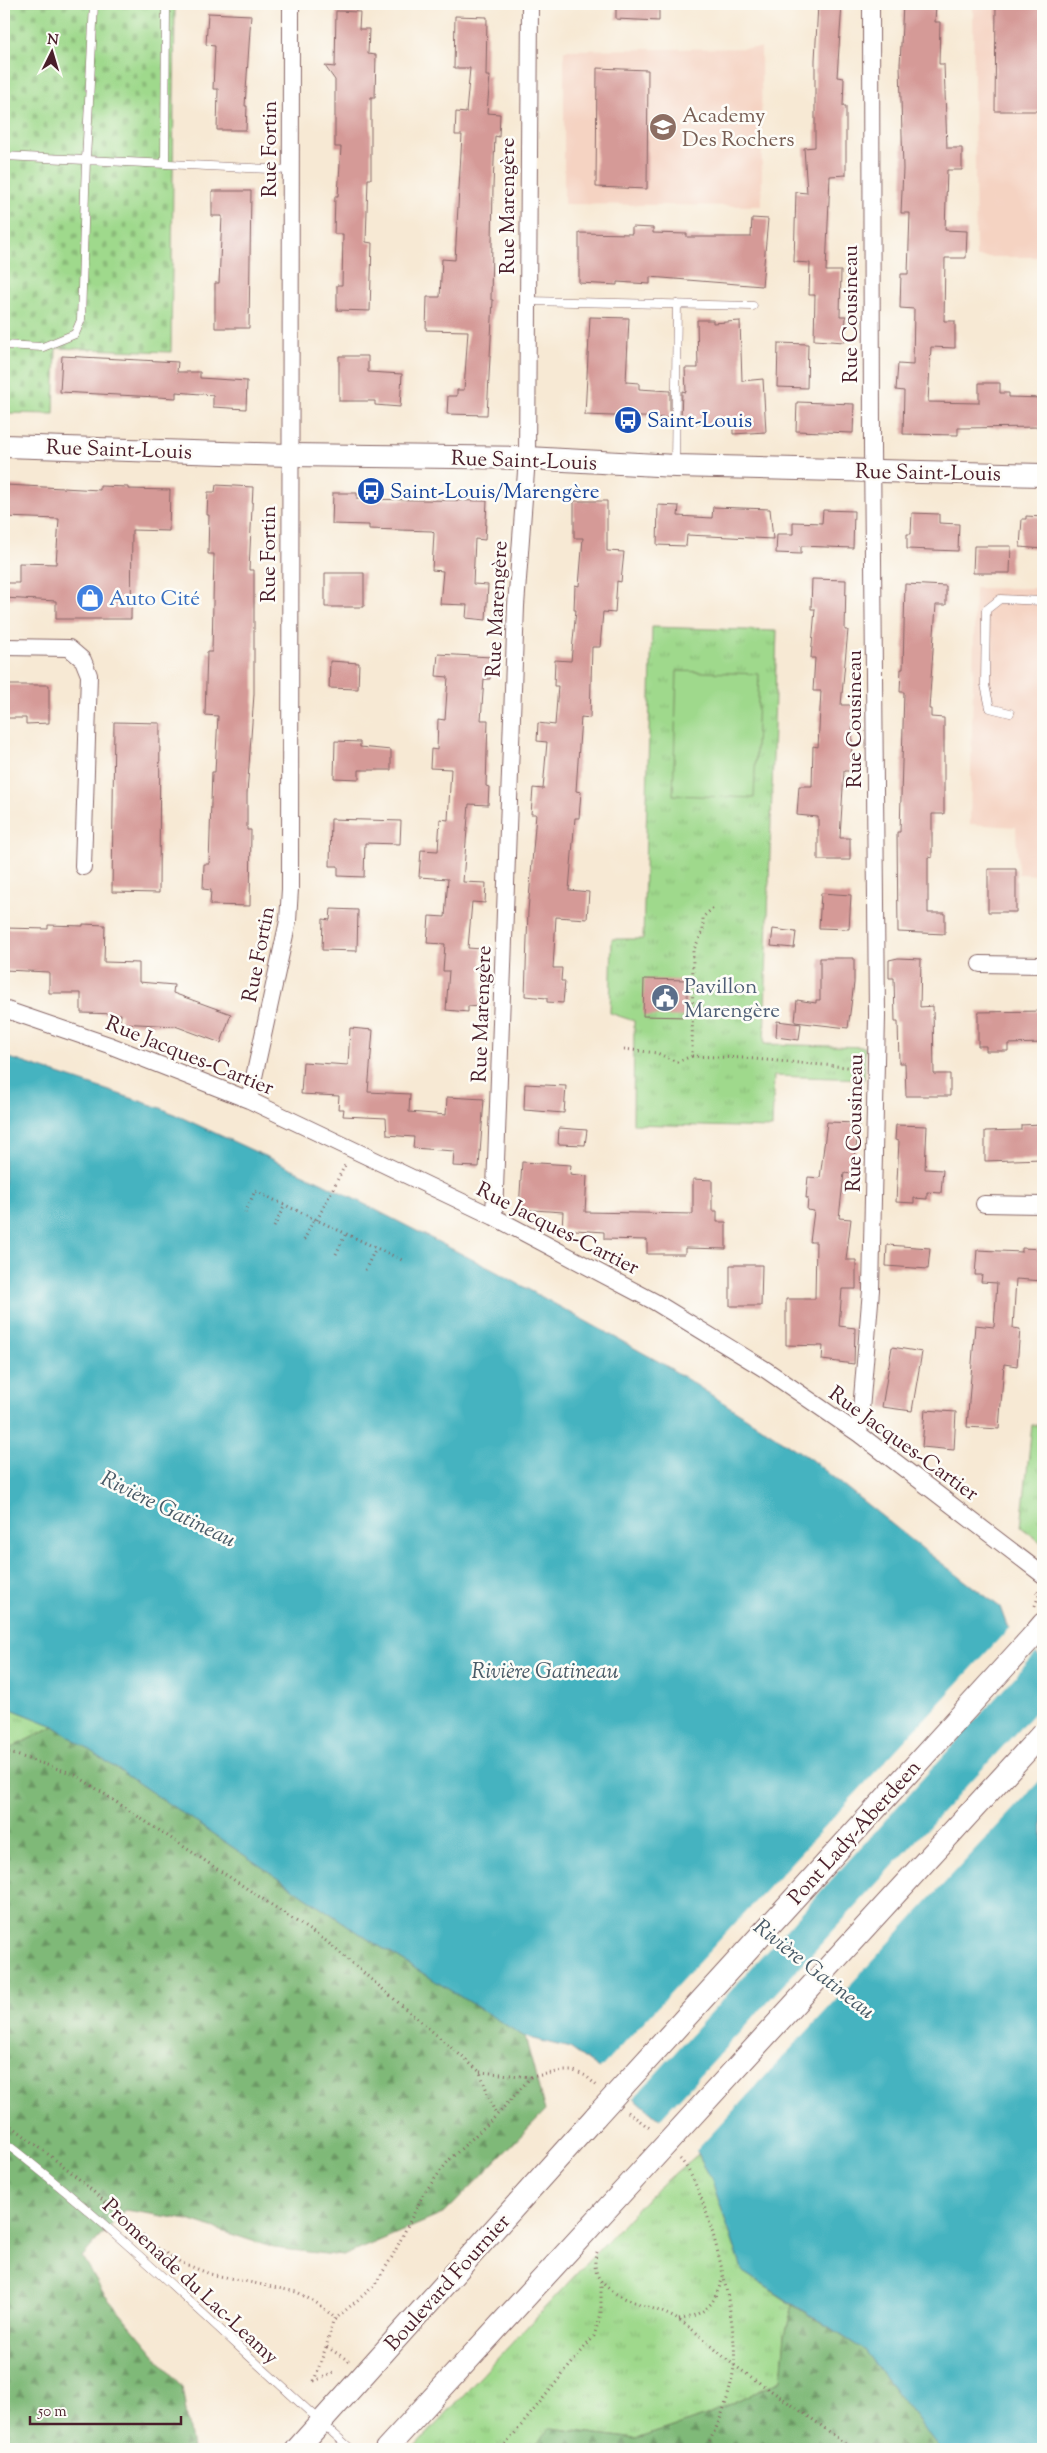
<svg xmlns="http://www.w3.org/2000/svg" width="1047" height="2453" font-family="'Sorts Mill Goudy',serif">
<defs>
<pattern id="grass-tufts" width="24" height="20" patternUnits="userSpaceOnUse" patternTransform="scale(1.25)"><rect width="24" height="20" fill="#9fd98c"/><path d="M3 7l-1-3M5 7V3M7 7l1-3M15 17l-1-3M17 17v-4M19 17l1-3" fill="none" stroke="#8aba79"/></pattern>
<pattern id="forest-firs" width="22" height="20" patternUnits="userSpaceOnUse" patternTransform="scale(1.25)"><rect width="22" height="20" fill="#7fb978"/><path d="M5 1l3.5 6h-7zM16 11l3.5 6h-7z" fill="#6a9663"/></pattern>
<pattern id="cemetery-stones" width="16" height="16" patternUnits="userSpaceOnUse" patternTransform="scale(1.25)"><rect width="16" height="16" fill="#9fd98c"/><path d="M2 7V4a2 2 0 0 1 4 0v3zM10 15v-3a2 2 0 0 1 4 0v3z" fill="#8aba79"/></pattern>
</defs>
<rect width="100%" height="100%" fill="#fdfcf7"/>
<filter id="ink" filterUnits="userSpaceOnUse"><feTurbulence type="fractalNoise" baseFrequency=".02" numOctaves="2"/><feDisplacementMap in="SourceGraphic" scale="10" xChannelSelector="R" yChannelSelector="G"/><feConvolveMatrix kernelMatrix="1 2 1 2 8 2 1 2 1" color-interpolation-filters="sRGB"/></filter>
<filter id="wash" filterUnits="userSpaceOnUse"><feTurbulence type="fractalNoise" baseFrequency=".0096" numOctaves="4" result="noise"/><feDisplacementMap in="SourceGraphic" scale="20" xChannelSelector="R" yChannelSelector="G"/><feGaussianBlur stdDeviation="1.12" result="paint"/><feColorMatrix in="noise" values="0 0 0 0 0 0 0 0 0 0 0 0 0 0 0 0 0 1.4 0 .05"/><feComposite in="paint" operator="in"/></filter>
<g filter="url(#wash)">
<rect width="100%" height="100%" fill="#f7e9d4"/>
<!-- built -->
<path fill="#f5d3c2" d="M973,4h70v253h-67z
M761,48l1,158 -198,-2v-154z
M975,588h68v287l-25,-1 -2,-47 -46,-3z"/>
<!-- grass -->
<path fill="url(#grass-tufts)" stroke="#747c5c" d="M652,627l125,4 -13,413 101,3 -1,32 -90,-3 -2,52 -139,-4 1,-103 -24,-8 2,-74h31z
M1032,1425h11v119l-22,-17z
M4,1706l50,20 -50,26z
M697,2154l14,24 32,94 50,33 -8,30 -4,45 -77,37 -68,22 -84,-11 -21,21h-118l236,-253z"/>
<!-- forest -->
<path fill="url(#forest-firs)" stroke="#646c52" d="M54,1726l314,213 157,98 20,74 -100,102 -102,43 -69,-8 -86,-28 -62,-10 -6,4 -38,43 22,37 78,93 10,62h-188v-697z
M793,2305l71,45 76,99h-409l20,-21 85,11 68,-22 77,-37 4,-45z"/>
<!-- cemetery -->
<path fill="url(#cemetery-stones)" stroke="#747c5c" d="M4,4h171l-4,348 -115,-4 -2,66 -50,-1z"/>
<!-- pitch -->
<path fill="#9fd98c" stroke="#747c5c" d="M677,671l82,3 -5,124 -81,-3z"/>
<!-- water -->
<path fill="#45b3c0" stroke="#486976" d="M4,1056l157,52 162,75 172,88 170,94 144,93 119,95 72,54 7,19 36,34v789h-103l-76,-99 -121,-78 -32,-94 -17,-30 -93,-78 -31,-22 -45,-11 -157,-98 -314,-213 -50,-20z"/>
<!-- pier -->
<path fill="#f7e9d4" d="M1011,1626l27,25 -406,449 -34,-29z
M1043,1703v74l-349,376 -36,-32z"/>
<g id="blocks">
<!-- building -->
<path fill="#d59a97" d="M616,4h43v17l-43,-2z
M818,4h24l-5,73 7,1 -1,28h3v69l-16,1 -4,95h15l-1,45h6l-1,26 -31,-2 1,-45h-6l1,-32 -16,-1 2,-70 11,1 -3,-45 11,-1v-87z
M903,4h33l-1,18h5l-1,42h5l3,84h15v22h-15l-2,60 22,1 -1,27h-21l-1,63h11v27l-24,-1 -3,55 51,1v-20h21v10h9v4l34,1v29l-85,1v7l-55,-1 1,-43 -8,-1 2,-26 15,1 1,-56 -14,-1 1,-34h7l2,-61h-9l2,-44 -3,-104z
M996,4h47v107h-48z
M336,11l24,1 -1,17h10l-1,25 8,1 -1,42h-4v82h-3l-2,63 6,1 -2,68 -33,-1v-25h5l1,-51h-9l1,-38h3l3,-49h-6v-67l-10,-14 10,1z
M208,13l43,2 -6,91h2l-1,24h-29l1,-41h-5l2,-43 -9,-1z
M455,16l32,1 -1,59h4l-3,37 13,1 -1,23 -4,-1 -2,51 -2,113h2l-6,115 -40,-1 1,-18h9v-6h7l4,-59 -42,-1 1,-33h13l2,-38 13,1 7,-125h-7l1,-23 10,1 4,-45h-16z
M597,68l51,2 -1,119 -51,-2z
M212,191h39l-2,137h-34v-45h4l3,-67h-10z
M752,218l16,1 -6,67 -112,-9v7l-33,-2v3l-38,-2v-50l53,1v-7l21,1v5l34,1v3h64z
M590,317l39,1 -3,64 13,1v6l31,2v27l-85,-3z
M697,320h16v3l27,-2 2,60 21,-2 3,53 -33,2v-9l-46,-1 -1,-5h-5l1,-28 4,1 -1,-24h13z
M778,343l30,1 -1,44 -30,-1z
M62,356l116,6 -1,10h23v6l47,3 -1,28 -33,-2v-12l-37,-3v6l-116,-6z
M339,356h29v16l34,2 -2,33 -25,-2v-4h-36z
M797,402l57,2 -1,29 -57,-2z
M6,485l94,5v-4l28,1v2l42,1 -1,41 -37,-1 -1,89h-75v-18l-52,-3v-15h15v-20l37,1 3,-45 -55,-2z
M216,485l37,2 -4,83h5v124l-7,100v36h4l-1,76 -40,-1 1,-15 -8,-1 1,-25h5l3,-92h3l3,-56 -13,-1 2,-63h5l2,-98h-6l1,-39h-2l1,-23h7z
M333,493h24v6l130,2 -2,39 -10,-1 -2,45 15,1 -2,35 -20,-2 1,-13 -27,-1 3,-33 -11,-1 2,-37 -2,-2 -63,-2v-4l-37,-1z
M574,501h33v50l17,1 -3,30 -4,-1 -2,32 -12,-1 -3,35h-8l-2,71 -9,-1 -5,74 5,1 -2,26h-4l-6,72 20,2 -2,27 -31,-2 -3,51h9l-1,13h4l-2,22 -16,-1v-4l-22,-2 3,-85 8,-97h-5l2,-26 10,1 4,-47 -10,-1 1,-18 17,2 3,-39h-4l1,-26 16,1 5,-51h-2l1,-25 4,1 4,-48h-9z
M658,505l21,1 -1,10 34,2 1,-11 57,2 3,30 -86,-4 -1,11 -29,-1z
M823,510l31,1 -1,37 -52,-2v8l-25,-1 1,-19h16v-12l29,1z
M912,513l27,1v9l20,1 -1,27 -51,-2v-15h4z
M1026,516l17,1v32l-23,-2 2,-28h4z
M974,546h37l-1,27h-37z
M325,573h39v34h-39z
M812,579l34,1 -1,50h3l-7,75h12l-2,66h-7l-4,67h10v22h-32v-43l-21,-2 2,-29h13l1,-40 5,1 3,-56h-8l2,-33h-4l4,-49h-4z
M905,584l41,2v19h-10l-7,104h2v8l13,1v96h-12v44l-4,-1v56h17v21l-47,-2 -1,-100h3l4,-140h-4l1,-23h2z
M438,654l53,3 -1,22h-6l-3,41h7l-2,66 3,1 -1,18 -19,-1 -3,38 -3,40 23,1 -1,20 -13,-1 -4,46 14,1 -3,58 -11,-1v6l-22,-2 3,-39h-6l2,-27 -18,-1 2,-27 16,1 3,-38 -29,-2 2,-27 17,1 2,-32 8,1 3,-51 -21,-1 1,-19 6,1 1,-31 7,1 3,-43 -12,-1z
M330,661l29,2 -1,26 -29,-1z
M4,685h45v38l-23,1v-6h-22z
M114,722l46,1 -1,170 -47,-1z
M335,741l25,1v5l31,3v20h-32v9l-25,-1z
M331,819l70,2 -1,23 -35,-1 -1,34 -26,-1v-10h-8z
M988,869h28v43h-28z
M821,893l30,2 -2,34 -30,-1z
M331,909l27,1 -1,41 -35,-1 1,-31 7,1z
M83,924l22,1 -1,37 35,1v19l35,3 -1,8 58,21 -10,29 -46,-17 -55,-3 1,-9 -40,-1v-20h-32v-21l-45,-2v-42l44,1v-4l35,1z
M773,929l23,3 -2,16 -23,-2z
M820,958h34v25l-6,45 -53,-6 2,-22 19,3v-3h4z
M898,958l23,1 -1,48 13,-1 1,68h16v22h-44l-1,-33h-6l-1,-41h-3l-1,-44h-5v-18z
M644,979l43,1v37l-44,-1z
M1043,1011v32l-35,1v7h-22v-5h-8v-34z
M777,1021l24,3 -2,16 -23,-3z
M350,1028l23,2 -5,62 42,2 -1,18 37,3 1,-18 37,2 -5,68 -26,-1 1,-15 -41,-3 1,-11 -27,-2 -1,-17 -43,-2 1,-7h-6l1,-13 -38,-2 2,-32 45,3z
M525,1084l41,2 -2,27 -40,-3z
M827,1122l32,1 -6,51 -9,-1 -5,45 12,1 -5,41h10v29h-14l-3,37 16,2 -1,36 -32,-4 1,-14 -37,-1v-46h29l1,-57h-6l4,-31 -7,-1 1,-12h-2l2,-21 12,1z
M1042,1124v35l-57,2v-30l36,-1v-5z
M896,1125l31,1 -2,43 18,1 -2,23 -14,-1v7l-13,-1v5l-18,-1 3,-61 -4,-1z
M559,1128l28,2 -2,15 -27,-1z
M522,1162l49,3 -1,9 17,2 -2,36 108,2v-35l19,1v31h5v11h9v27l-41,-1v6h-38v-14l-43,-1v-7l-42,-3 1,-17 -44,-3z
M887,1245l43,3 -2,21 -42,-3z
M1022,1248l21,1v32l-27,-2 -3,49 7,1 -3,37 -13,-2 -5,65 -32,-2 8,-102 19,2 3,-44 -16,-1 1,-7h-7l2,-25 45,2z
M730,1265h32l-1,41h-31z
M892,1347l30,5 -10,59 -30,-4z
M925,1410l31,2 -2,38 -32,-3z"/>
</g>
</g>
<g filter="url(#ink)">
<use href="#blocks" fill-opacity="0" stroke="#876666" stroke-width="1"/>
<g fill="none" stroke-linecap="round" stroke-linejoin="round">
<!-- lane casing -->
<g stroke="#876666" stroke-width="9">
<path id="lane" d="M4,156l286,14
M165,164l1,-160
M528,301l225,5
M4,345l39,2 32,-13 6,-14 5,-160 8,-156
M675,464l2,-160
M1010,713l-20,-5 -5,-23 1,-75 14,-11 43,2
M4,2142c122,94 232,205 347,307"/>
</g>
<!-- street casing -->
<g stroke="#876666" stroke-width="18">
<path id="street" d="M4,647l65,1 14,12 6,15 -6,192
M980,964l63,1
M4,1009l105,36 140,55 245,117 161,85 111,68 93,64 184,141
M249,1100l39,-179 2,-32 1,-885
M984,1204l59,1
M494,1217l22,-611 11,-148 3,-454
M859,1434l12,-144 6,-274 -5,-570 -1,-442"/>
</g>
<!-- secondary casing -->
<g stroke="#876666" stroke-width="24">
<path id="secondary" d="M4,446l285,9 238,3 148,8 368,9
M1032,1637l11,-13
M297,2449l299,-333
M386,2449l262,-285"/>
</g>
<!-- path -->
<path stroke="#876666" stroke-width="3" stroke-dasharray="1 4" stroke-linecap="butt" d="M624,1049l33,4 20,9 15,-6 1,-105 10,-20v-14l10,-9
M692,1056l51,2 115,10
M245,1213l10,-22 147,69
M317,1220l28,-55
M274,1227l11,-22
M304,1240l10,-21
M336,1254l10,-21
M365,1270l11,-22
M1035,1606l4,-11 -3,-4
M4,1751l70,23 252,167 154,131 16,44
M480,2072l51,5
M628,2112l23,17
M4,2120l67,52 85,75 24,15 30,12 87,18 23,13 16,14
M680,2159c28,28 59,168 54,208 -4,28 -14,57 -29,82
M597,2252c-4,9 -2,22 4,29 19,23 54,24 77,39 21,12 37,31 56,45 39,28 80,53 117,84
M679,2320c30,-8 34,-14 44,-43
M327,2347l22,14
M314,2381l13,-37 6,-23 41,-35 18,-29 32,-64 25,-33 47,-44 35,-39 31,-6h12l12,5 11,10
M314,2381l20,-8
M502,2449l92,-113 7,-22v-33"/>
<!-- lane -->
<use href="#lane" stroke="#fff" stroke-width="8"/>
<!-- street -->
<use href="#street" stroke="#fff" stroke-width="16"/>
<!-- secondary -->
<use href="#secondary" stroke="#fff" stroke-width="22"/>
<!-- secondary-bridge casing -->
<g stroke="#876666" stroke-width="24" stroke-linecap="butt">
<path id="secondary-bridge" d="M596,2116l436,-479
M648,2164l395,-431"/>
</g>
<!-- secondary-bridge -->
<use href="#secondary-bridge" stroke="#fff" stroke-width="22"/>
</g>
</g>
<!-- icons -->
<defs>
<g id="school-disc" transform="scale(1.4375)"><circle r="9.5" fill="#8d6e63" stroke="#fdfcf7"/><path d="M0-5L7-2L0 1L-7-2ZM-4 1L0 2.5L4 1V4Q0 6-4 4Z" fill="#fff"/></g>
<g id="bus-disc" transform="scale(1.4375)"><circle r="9.5" fill="#1a4fb4" stroke="#fdfcf7"/><path d="M-5-6H5V4H4V6H2V4H-2V6H-4V4H-5ZM-3.5-4V0h7V-4ZM-3.5 1.2v1.5H-2V1.2ZM2 1.2v1.5H3.5V1.2Z" fill="#fff"/></g>
<g id="shop-disc" transform="scale(1.4375)"><circle r="9.5" fill="#3f7fe0" stroke="#fdfcf7"/><path d="M-5-2.5h2.3a2.7 3.5 0 0 1 5.4 0H5L5.5 6h-11ZM-1.5-2.5h3a1.5 2.3 0 0 0-3 0Z" fill="#fff"/></g>
<g id="civic-disc" transform="scale(1.4375)"><circle r="9.5" fill="#5c6f8a" stroke="#fdfcf7"/><path d="M-.6-6.5H3V-4.5H.6V-3L4-1V1h2V6H-6V1h2V-1L-.6-3ZM-1.2 2.5V6h2.4V2.5Z" fill="#fff"/></g>
</defs>
<g fill-rule="evenodd">
<use href="#school-disc" x="663" y="127"/>
<use href="#bus-disc" x="628" y="420"/>
<use href="#bus-disc" x="371" y="491"/>
<use href="#shop-disc" x="90" y="598"/>
<use href="#civic-disc" x="665" y="998"/>
</g>
<g text-anchor="middle" stroke-width="5" stroke-linejoin="round" paint-order="stroke">
<!-- education labels -->
<g font-size="21" fill="#785e54" stroke="#fdfcf7" text-anchor="start">
<text x="682" y="122">Academy<tspan x="682" dy="24">Des Rochers</tspan></text>
</g>
<!-- street labels -->
<g font-size="21" fill="#4a1f2b" stroke="#fdfcf7">
<text transform="translate(269 149) rotate(-90)" y="7">Rue Fortin</text>
<text transform="translate(507 206) rotate(-90)" y="7">Rue Marengère</text>
<text transform="translate(850 314) rotate(-90)" y="7">Rue Cousineau</text>
<text transform="translate(119 449) rotate(2)" y="7">Rue Saint-Louis</text>
<text transform="translate(524 460) rotate(2)" y="7">Rue Saint-Louis</text>
<text transform="translate(928 472) rotate(1)" y="7">Rue Saint-Louis</text>
<text transform="translate(268 554) rotate(-90)" y="7">Rue Fortin</text>
<text transform="translate(496 609) rotate(-87)" y="7">Rue Marengère</text>
<text transform="translate(854 719) rotate(-90)" y="7">Rue Cousineau</text>
<text transform="translate(258 954) rotate(-79)" y="7">Rue Fortin</text>
<text transform="translate(481 1014) rotate(-88)" y="7">Rue Marengère</text>
<text transform="translate(190 1055) rotate(22)" y="7">Rue Jacques-Cartier</text>
<text transform="translate(854 1123) rotate(-89)" y="7">Rue Cousineau</text>
<text transform="translate(558 1228) rotate(27)" y="7">Rue Jacques-Cartier</text>
<text transform="translate(904 1443) rotate(36)" y="7">Rue Jacques-Cartier</text>
<text transform="translate(854 1832) rotate(-48)" y="7">Pont Lady-Aberdeen</text>
<text transform="translate(191 2281) rotate(43)" y="7">Promenade du Lac-Leamy</text>
<text transform="translate(447 2282) rotate(-48)" y="7">Boulevard Fournier</text>
</g>
<!-- transit labels -->
<g font-size="21" fill="#164399" stroke="#fdfcf7" text-anchor="start">
<text x="647" y="427">Saint-Louis</text>
<text x="390" y="498">Saint-Louis/Marengère</text>
</g>
<!-- shop labels -->
<g font-size="21" fill="#366cbe" stroke="#fdfcf7" text-anchor="start">
<text x="109" y="605">Auto Cité</text>
</g>
<!-- service labels -->
<g font-size="21" fill="#4e5e75" stroke="#fdfcf7" text-anchor="start">
<text x="684" y="993">Pavillon<tspan x="684" dy="24">Marengère</tspan></text>
</g>
<!-- water labels -->
<g font-size="22" font-style="italic" fill="#485a67" stroke="#fdfcf7">
<text transform="translate(169 1508) rotate(26)" y="8">Rivière Gatineau</text>
<text x="545" y="1678">Rivière Gatineau</text>
<text transform="translate(815 1968) rotate(38)" y="8">Rivière Gatineau</text>
</g>
</g>
<!-- margin -->
<rect width="1047" height="2453" fill="none" stroke="#fdfcf7" stroke-width="20"/>
<!-- north arrow -->
<g transform="translate(52 52) rotate(5)" stroke="#fdfcf7" stroke-width="4" paint-order="stroke">
<path d="M0-4L9 19L0 12L-9 19Z" fill="#4a1f2b"/>
<text y="-8" font-size="14" font-weight="bold" text-anchor="middle" fill="#4a1f2b">N</text>
</g>
<!-- scale -->
<path d="M30 2416v8h151v-8" fill="none" stroke="#4a1f2b" stroke-width="2.5"/>
<text x="38" y="2416" font-size="15" fill="#4a1f2b" stroke="#fdfcf7" stroke-width="4" paint-order="stroke">50 m</text>
</svg>
